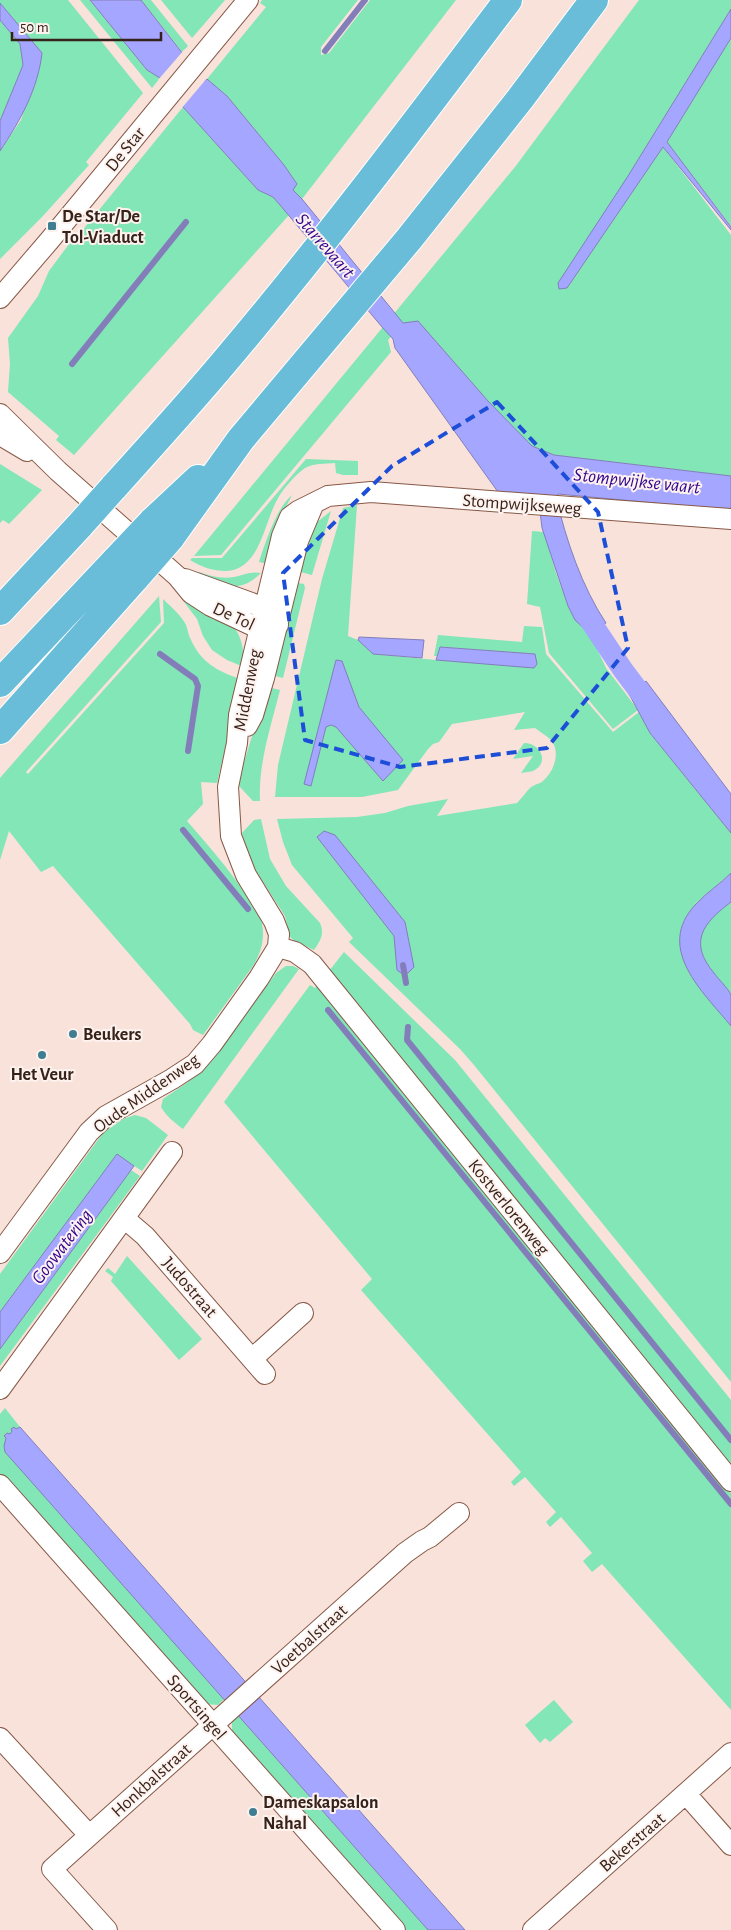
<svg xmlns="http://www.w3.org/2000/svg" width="731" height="1930" font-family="'Alegreya Sans',sans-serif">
<rect width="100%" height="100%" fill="#f8e2da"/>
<!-- green -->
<path fill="#82e6b7" d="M0,0h68l75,93 -57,69 3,3 -47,52 -42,42v-108l21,-31 21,-67 -42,-50z
M80,0h10l57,70 13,8 -8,10z
M141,0h10l37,46 -6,6z
M161,0h64l-33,38z
M262,0h96l-37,47v8l8,-2 41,-53h86l-154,199 -10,-10 5,-5 -13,-19 -57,-69 -20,-17 59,-72 -6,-4z
M639,0h92v9l-103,167 -61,112 96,-141 68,88v241l-177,-21 -22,-9 -44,-45 -71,-80 -14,2 -15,17 3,12 -170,203 -27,1 321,-389z
M0,20l20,24 3,21 -23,56z
M731,38v188l-64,-84z
M183,107l75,83 15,7 16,18 -215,240 -18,-15 3,-4 -51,-44 2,-28 -2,-26 30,-42 11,-25 26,-35 6,-4z
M306,459l52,2v14h-15l-7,-2 -1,-10c-9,1 -22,0 -30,5 -10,7 -23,22 -28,32 -13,23 -17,70 -51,71 -14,0 -24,-4 -36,-11l2,-2h30z
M0,464l42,26 -33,34 -6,-4 -3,3z
M292,495l-7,14 -17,55 -9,-2c6,-19 18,-55 33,-67z
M357,505l-9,131 10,4 15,14 63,6 101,4 -3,-10 -94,-7 -3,9h-3l4,-21 84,7 2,-16 18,1 4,27 67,78 26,-20 11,21 81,100v40l-35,30 -11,16 -4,14 10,43 40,50v356l-257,-317 -14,-16 -111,-107 4,-4 -61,-73 -9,-23 -6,-23 80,-2 28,-4 23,-7 40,-7 -11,17 80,-13c5,-5 9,-11 13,-15 4,-4 11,-4 14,-8 10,-9 17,-28 7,-40 -4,-4 -11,-8 -16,-12l-21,2 11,-18 -73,12 -13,18 -6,2 -5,5 -30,41 -36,7h-87l3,-32 44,-186 21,-71z
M331,511l-19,64 -15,-4 19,-48z
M532,531l12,1 12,41 12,33 7,14 15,14 16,34 32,42 -25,19 -64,-76 -9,-46 -13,-3z
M199,572c11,4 22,7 35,5 9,-2 17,-6 27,-4 -23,23 -39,11 -66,3z
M293,582l11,2 1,4 -22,90 -12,-3z
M181,591c14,9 45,25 54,38 8,10 9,26 9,38l-17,-7 -15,-10 -9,-14 -6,-17 -19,-25z
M159,596l2,26 -135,150 2,2 136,-151 -1,-24c8,8 18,16 23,26 2,5 2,10 5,15 10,22 27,32 50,39l-24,104 -16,-1 2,22 -16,17c21,24 40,46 58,72 6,9 14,19 17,30 3,16 -1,30 -9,43l-50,69 -10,-5 -3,-6 -137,-158 -12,6 -32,-41 -9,29v-82z
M267,687l13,3c-9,36 -22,74 -20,111h-7l-14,-15 3,-17z
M524,743c17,0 26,20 9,28 -3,1 -8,1 -12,2l12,-17 -20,3z
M261,819l9,40 16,27 34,37c5,11 0,18 -6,27l-19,-9 -5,-4 -5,-21 -35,-54 -8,-29 12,-13z
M731,902v93c-18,-22 -47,-50 -19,-78 6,-5 13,-10 19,-15z
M344,952l111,108 276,340v68l-402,-497z
M286,966h7l6,3 -116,160c-9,-7 -16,-12 -22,-22l2,-8 25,-17 23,-20 65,-89z
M318,984l413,509v217l-129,-146 -10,8 -9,-11 9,-8 -31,-36 -11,10 -4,-5 10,-10 -31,-35 -11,9 -3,-4 10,-10 -160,-182 11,-11 -148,-177 86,-117 5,3z
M135,1115l11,3 22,17 -26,36 -25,-16 -117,157v-38l103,-141 20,-14z
M131,1170l9,6 -140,190v-17z
M127,1256l75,83 -23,21 -68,-79 2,-4 -8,-6 3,-3 7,6z
M5,1408l15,19 -8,4 -2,4 214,264 -6,6 -13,-1 -205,-229v-61z
M554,1700l19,22 -23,20 -5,-4 -5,5 -15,-18z
M238,1715l190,215h-23l-173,-199v-11z"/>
<!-- water -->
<path fill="#a4a6ff" stroke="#837eba" d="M90,0h51l63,81 3,-2 20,17 57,69 13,19 -4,6 9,9 101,124 15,-2 70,80 44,45 22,9 177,21v34l-173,-16 -2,3c10,43 26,90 50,126l-16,11 -15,-14 -7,-14 -26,-78 -4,-33 -40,-3 -103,-144 -2,-9 -11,-12 -102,-122 -7,-8 -15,-7 -75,-83 -23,-29 -13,-8z
M0,3l42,50c-4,36 -22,68 -42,98v-30l23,-56 -3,-21 -20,-24z
M731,9v29l-64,104 64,85v3l-68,-83 -96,141 -8,1 -1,-6 70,-107z
M359,637l65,3 -2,18 -49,-4 -15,-14z
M440,647l95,7 2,10 -3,4 -98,-8z
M336,660l6,1 17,46 44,53 -20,21 -47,-54 -5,-2 -5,2 -15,59 -7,-2z
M646,681l85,113v39l-81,-100 -21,-39z
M324,831l11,4 70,87 9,45 -6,6h-7l-4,-3 -3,-34 -77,-99z
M731,873v29c-28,21 -43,40 -17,71 5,7 14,15 17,22 0,8 0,23 0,31 -28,-34 -77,-78 -35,-122 10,-11 24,-20 35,-31z
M117,1154l17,12 -134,183v-37z
M14,1427l2,2 4,-2 445,503h-37l-423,-478 -1,-6 2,-8 -2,-2 3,-3 3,1 2,-3 -1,-2z"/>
<!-- pier -->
<path fill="#f8e2da" d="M184,50l21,28 3,-1 -27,32 -23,-29z"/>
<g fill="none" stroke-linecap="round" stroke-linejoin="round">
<!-- stream -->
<path stroke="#837eba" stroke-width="6" d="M325,51l40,-51
M72,364l114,-142
M160,654l35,25 3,7 -10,65
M183,830l65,79
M403,965l3,18
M328,1010l403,494
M408,1027l-1,13 324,400"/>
<!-- canal -->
<path stroke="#a4a6ff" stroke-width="21" d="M581,607l42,63 31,41"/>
<!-- minor casing -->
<g stroke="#875947" stroke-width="22">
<path id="minor" d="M0,298l49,-57 199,-241
M0,414l58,57 119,105 14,17 20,13 49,23 18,-4
M0,435l27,16
M185,579l80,29 7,9
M247,726l6,-11 11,-37 34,-137 16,-38
M278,947l17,5 17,12 419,517
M124,1218l21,18 120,138
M0,1253l89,-121 17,-16 66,-37 23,-15 17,-20 47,-66 19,-31 1,-13 -5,-13 -28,-46 -15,-39 -3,-49 9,-44 2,-28 43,-179 8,-19 8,-6 30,-15 43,-4 360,27
M253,1358l50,-45
M0,1389l172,-237
M0,1485l395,445
M0,1738l89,97
M686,1794l45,51
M107,1930l-55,-61 353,-316 17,-12 8,-4 29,-24
M533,1930l198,-177"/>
</g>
<!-- highway casing -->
<g stroke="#fff" stroke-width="30">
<path id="highway" d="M113,488c38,-42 76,-84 113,-128 98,-116 190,-238 282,-360
M152,522l46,-43
M170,538l71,-99 168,-200 111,-140 74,-99
M0,611l80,-86
M0,683l117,-124
M0,730l136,-153"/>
</g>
<!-- minor -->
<use href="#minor" stroke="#fff" stroke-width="20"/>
<!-- highway -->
<use href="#highway" stroke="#6abdd9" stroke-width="28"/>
<!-- highway-bridge casing -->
<g stroke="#fff" stroke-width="30" stroke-linecap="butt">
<path id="highway-bridge" d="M80,525l33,-37
M117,559l35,-37
M136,577l34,-39"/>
</g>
<!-- highway-bridge -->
<use href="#highway-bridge" stroke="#6abdd9" stroke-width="28"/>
</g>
<!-- marked area -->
<path fill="none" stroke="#1d4ed8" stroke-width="4" stroke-dasharray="10 6" stroke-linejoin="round" d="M497,402l101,110 30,136 -81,100 -147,19 -95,-27 -22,-167 109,-107z"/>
<!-- markers -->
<g fill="#3e7d92" stroke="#fdf2ee" stroke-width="2">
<rect x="47" y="221" width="10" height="10" rx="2.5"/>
<circle cx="73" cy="1034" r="5"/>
<circle cx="42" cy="1055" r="5"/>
<circle cx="253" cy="1812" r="5"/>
</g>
<g text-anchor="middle" stroke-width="4" stroke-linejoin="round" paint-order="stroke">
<!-- street labels -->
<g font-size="18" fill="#36221a" stroke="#fdf2ee">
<text transform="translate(125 149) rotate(-51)" y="6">De Star</text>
<text transform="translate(522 504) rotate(4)" y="6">Stompwijkseweg</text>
<text transform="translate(234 616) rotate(25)" y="6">De Tol</text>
<text transform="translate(247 690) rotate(-79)" y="6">Middenweg</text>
<text transform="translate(146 1093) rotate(-35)" y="6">Oude Middenweg</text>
<text transform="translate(509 1207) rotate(51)" y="6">Kostverlorenweg</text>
<text transform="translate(190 1287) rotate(49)" y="6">Judostraat</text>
<text transform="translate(309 1639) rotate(-42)" y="6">Voetbalstraat</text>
<text transform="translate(197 1707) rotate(49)" y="6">Sportsingel</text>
<text transform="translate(151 1780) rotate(-42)" y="6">Honkbalstraat</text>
<text transform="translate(632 1842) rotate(-41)" y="6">Bekerstraat</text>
</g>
<!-- poi labels -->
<g font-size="18" font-weight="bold" fill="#36221a" stroke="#fdf2ee" text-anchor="start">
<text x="62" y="222">De Star/De<tspan x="62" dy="21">Tol-Viaduct</tspan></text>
<text x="83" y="1040">Beukers</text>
<text x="42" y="1080" text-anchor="middle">Het Veur</text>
<text x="263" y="1808">Dameskapsalon<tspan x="263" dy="21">Nahal</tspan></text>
</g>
<!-- water labels -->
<g font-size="19" font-style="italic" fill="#31068f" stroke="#fdf2ee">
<text transform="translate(326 245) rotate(49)" y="7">Starrevaart</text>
<text transform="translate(637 480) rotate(6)" y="7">Stompwijkse vaart</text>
<text transform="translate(61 1246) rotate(-53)" y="7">Goowatering</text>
</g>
</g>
<!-- scale -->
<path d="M12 32v8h149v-8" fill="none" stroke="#36221a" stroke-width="2.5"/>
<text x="20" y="32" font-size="15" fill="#36221a" stroke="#fdf2ee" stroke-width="4" paint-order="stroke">50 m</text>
</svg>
